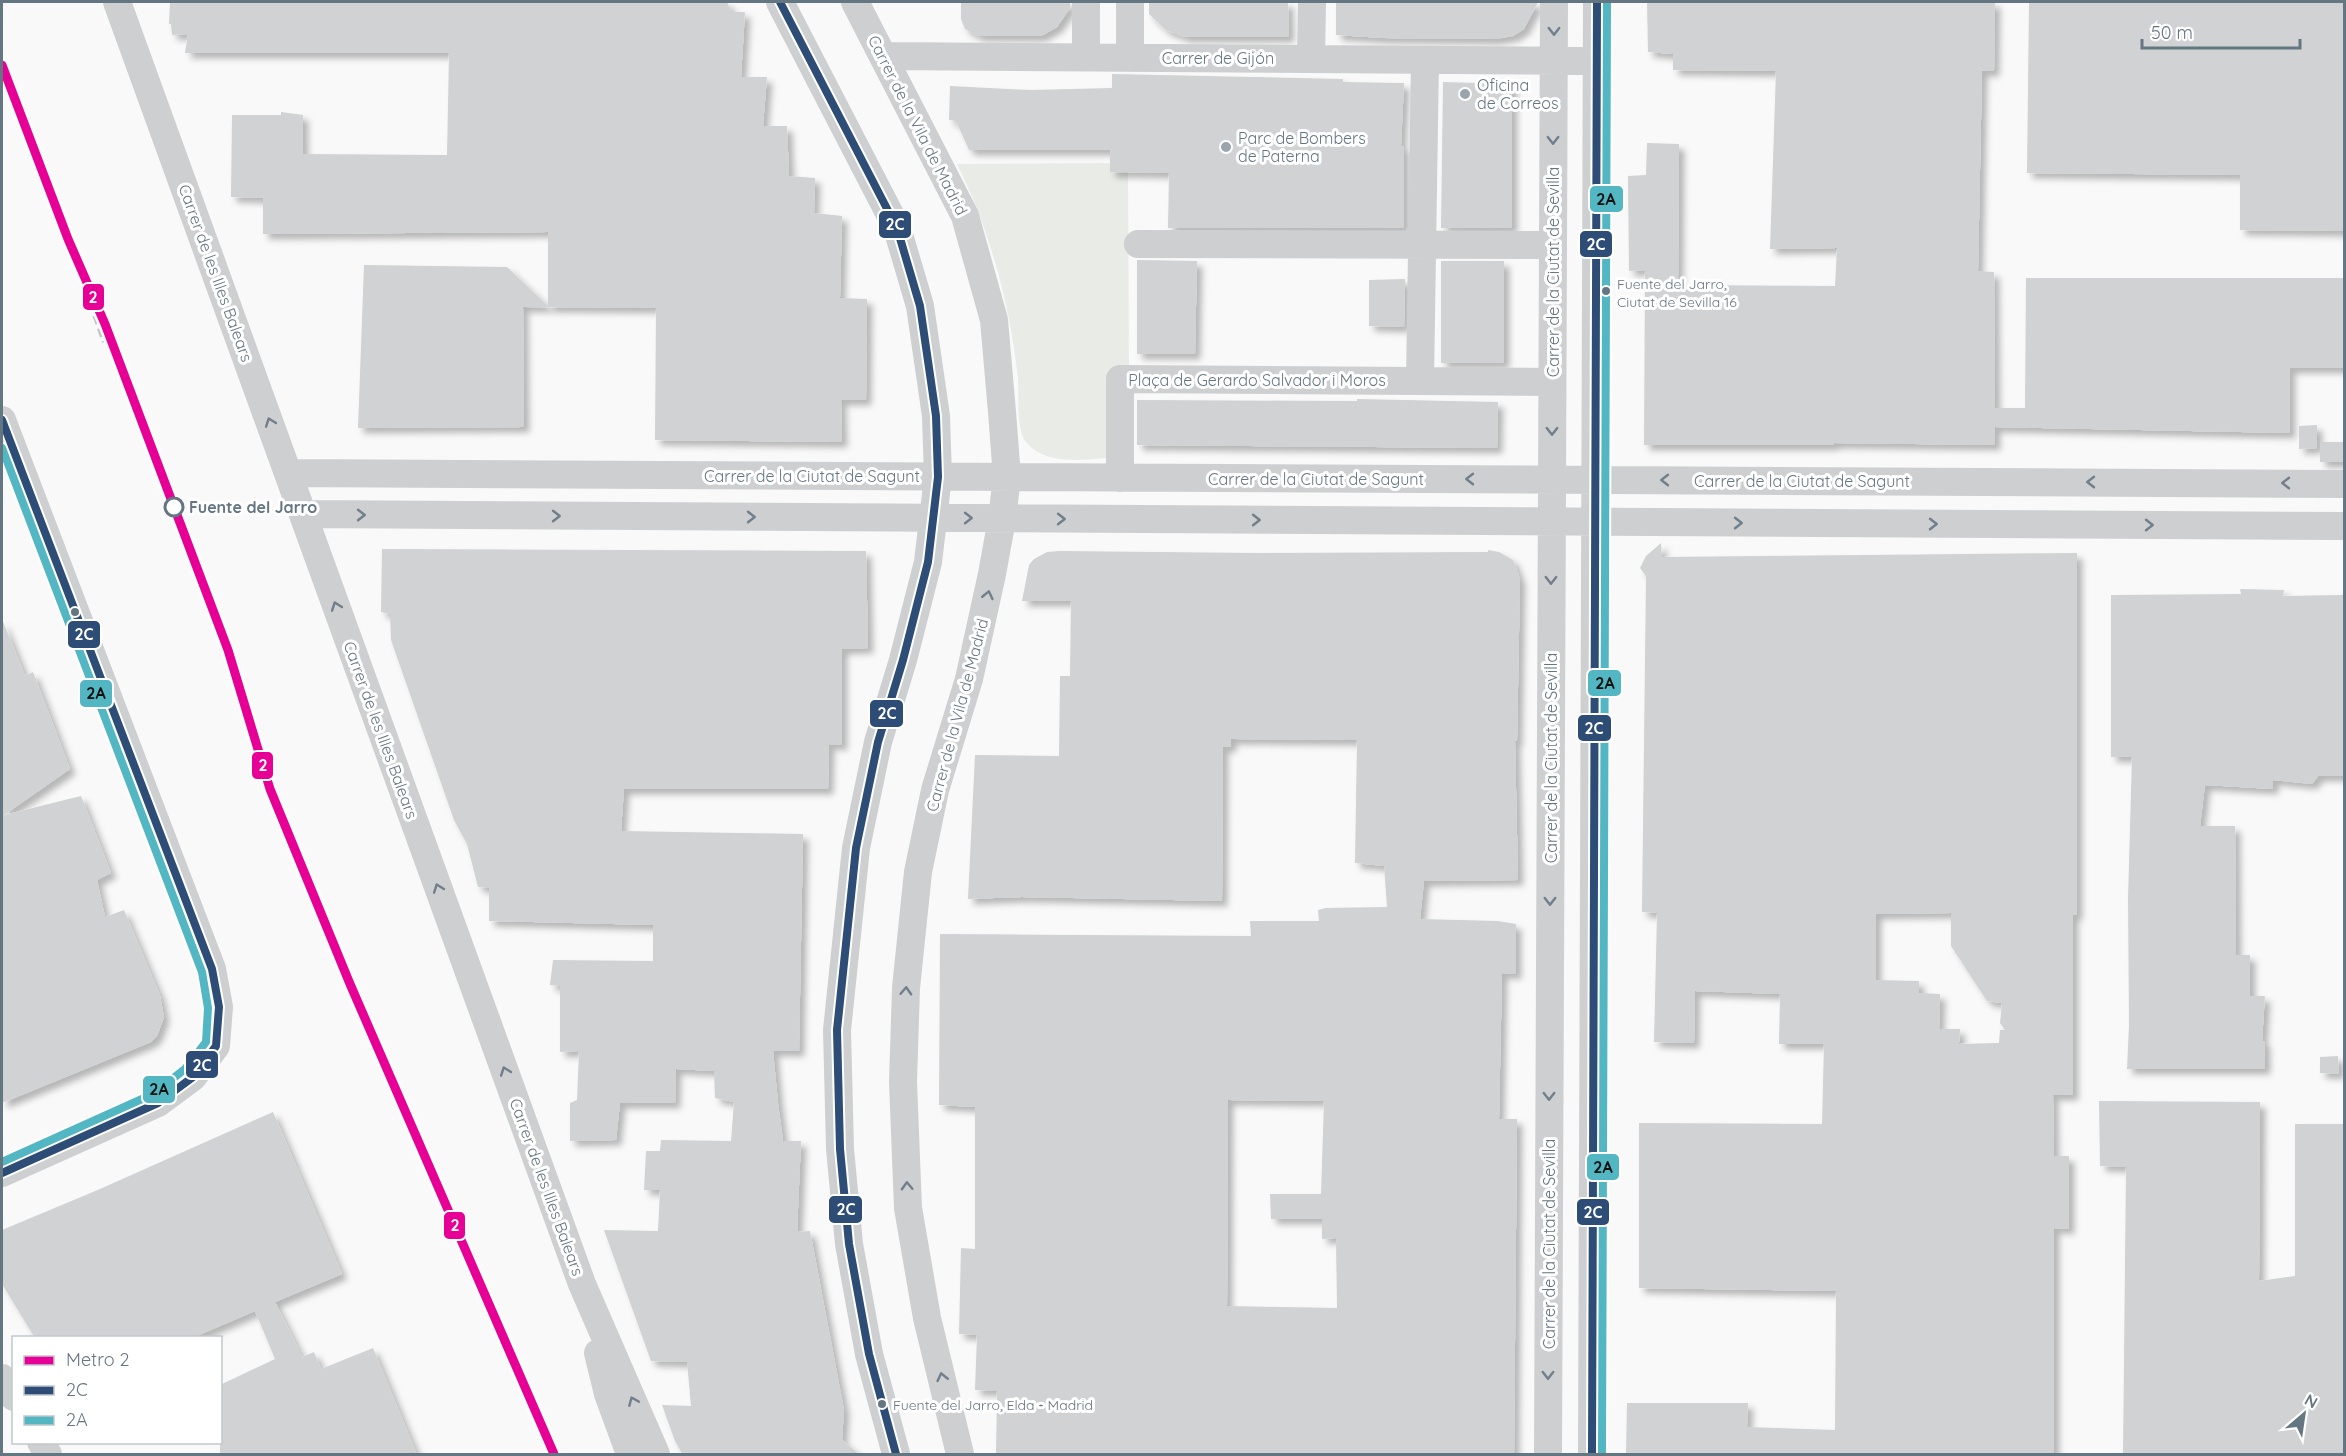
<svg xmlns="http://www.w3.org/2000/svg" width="2346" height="1456" font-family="Quicksand,sans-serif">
<defs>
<filter id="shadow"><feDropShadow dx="5.5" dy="5.5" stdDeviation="3" flood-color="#0004"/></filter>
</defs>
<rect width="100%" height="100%" fill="#f9f9f9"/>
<!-- green -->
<path fill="#e8ebe6" d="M1110,163l18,9 1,196 -22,90c-27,2 -62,7 -81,-16 -10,-12 -7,-47 -8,-63 -8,-75 -28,-148 -61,-215z"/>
<!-- building -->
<path fill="#d0d2d3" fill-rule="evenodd" filter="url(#shadow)" d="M170,2h557l5,10h13l-4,65h26l-4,49h24l2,50 26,2 -1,35 28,3 -2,82 27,1 -1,101h-25l1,42 -187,-2 1,-132 -133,-1 1,120 -166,1 6,-163 143,2 41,39v-74l-285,2v-36l-32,-1 1,-82h49v-3l22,3v39l144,1 2,-102h-264l3,-19 -16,1 -1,-11h-2z
M961,2h109v6l-13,19 -16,9h-62l-14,-7 -4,-10z
M1149,2h139l1,35h-104l-19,-7 -17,-16z
M1336,2h202l-14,27 -11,7 -17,3 -112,-1 -48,-3z
M1647,2h348l-1,69h-12l-4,200 16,1 1,136h30l1,-130h318v90h-54v65l-295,-6v18l-161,-2v2h-190l1,-175 -16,1 -1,-95 18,-1 1,-32 32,1 -1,141 157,1 2,-38 -67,1 6,-178 -103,-1v-16l-25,-2z
M2029,2h315v229l-104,-1v-55l-213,-2z
M1112,74l231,5v3l61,1 -3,63h3v82h-236l1,-55 -59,-1v-22h-141l-13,-29 -7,-1 1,-34 80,4 82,-2z
M1443,82l69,2v144h-71z
M1137,260l60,1 -2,93h-58z
M1441,261h63v102h-63z
M1405,279l-1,48 -35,-1v-46z
M1357,399l141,3 -1,46 -360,-3v-45l220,1z
M2317,425v23l-18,1v-23z
M2320,442h24v20h-24z
M1661,543l1,14 415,-4v362h-4v180h-20l1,61h15v73l-15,-1v227h-428l1,-52h121l-1,24 88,3 1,-139 -197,-3v-165l183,1 2,-80h-45l1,-50 -85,-3 -1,52 -40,-1 3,-129 -15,-1 4,-336 -6,-8 6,-12zM1951,913v33l36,55 15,2 -2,20 5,7h-5l-1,13 -40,1 1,-15h-21l1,-35 -21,-1v-12l-43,-1v-66z
M382,549l484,2 2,97 -26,1v96l-13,-1 -1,45h-204l-3,42 182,3 -4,217h-26l5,52 5,38h18l-4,91 13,-1 34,179 -2,30 18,15h-177l-8,-14 -13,-36 29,1 -4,-44 -36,-1 -47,-131 54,1 2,-41h-16l2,-39h14l1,-11 70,1 3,-39 -19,-4 -1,-27 -38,-2 -1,34h-55l-4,37 -46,1v-38l7,-3 2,-49 -19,1v-66l-10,-1 3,-25 100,1v-36l-164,-4v-33l-11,-1 -11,-43 -13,-24 -63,-180 -1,-26 -9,-2z
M1488,550l11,2 14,8 7,19 -3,162h-2l3,139 -94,1 -4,38 78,2 18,3v50l-14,-1 -3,146h18l-3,336h-518l1,-64 -22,-1 2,-55 -18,-1 2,-86 14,1v-142l-36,-2 1,-171 311,2 -1,-15h69l-1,-11 8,-2 61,-1 -3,-41 -29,-3 2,-123 -126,-1v8h-8l-1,154 -200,-4 -54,2 7,-144 84,1 1,-80h10l1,-75h-49l7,-36 5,-6 13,-7 12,-1 198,2 231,-1zM1228,1100l96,1 -3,93h-51l1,25h51v20l14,-1 1,70 -110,-2z
M2240,589l44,1 -1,6 61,-1v181h-26l-6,8 -39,-4v9l-68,-4 -5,41h35l1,129h14v41h15l-3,45h3v28h-138l2,-44 -1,-127 4,-141h-21v-162l130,-1z
M2,619l23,57 8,-4 37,97 -66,46 77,-19 30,77 -14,7 8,37 19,-7 36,86 4,21 -7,19 -6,6 -149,61z
M2338,1056l1,18 -19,-1v-16z
M2099,1101l161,1 -1,179 36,-5v-152h49v331h-221l3,-288 -26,-1z
M273,1112l69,162 -67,28 27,55 12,-5 7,17 52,-21 44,107h-197v-70l55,-26 -20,-48 -63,27h-157l-33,-54v-54l98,-41z"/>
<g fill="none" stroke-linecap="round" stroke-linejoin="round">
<!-- minor -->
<path stroke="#cecfd0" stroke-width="28" d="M117,2l465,1282 74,170
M780,2l117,226 23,78 16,110 2,61 -10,85 -25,98 -25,82 -22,106 -19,182 3,119 9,95 20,110 27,100
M855,2l110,214 29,104 8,92 5,65 -5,42 -10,55 -23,105 -34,111 -17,82 -12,116 -3,94 5,126 19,110 33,136
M1086,2v55
M1130,2v56
M883,56l714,5
M1311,59l1,-57
M1138,244l415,1
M1420,381l5,-321
M2,420l210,549 7,38 -3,39 -23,31 -35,26 -156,70
M288,473l2056,11
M1120,478v-99l432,3
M303,514l2041,12
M598,1353l10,41 22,60
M2,1378l12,19
M41,1442l7,12
M1548,1454l6,-1452
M1592,1454l5,-1452"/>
<!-- rail -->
<path stroke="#c3c5c6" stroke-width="4.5" stroke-dasharray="9 4.5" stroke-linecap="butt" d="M68,239l36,103"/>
<!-- bus-1 casing -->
<g stroke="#fff" stroke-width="12">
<path id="bus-1" d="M780,2l117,226 23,78 16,110 2,61 -10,85 -25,98 -25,82 -22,106 -19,182 3,119 9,95 20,110 27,100
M2,420l210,549 7,38 -3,39 -23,31 -35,26 -156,70
M1592,1454l5,-1452"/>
</g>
<!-- bus-2 casing -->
<g stroke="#fff" stroke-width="12">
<path id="bus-2" d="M2,448l200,524 6,36 -2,34 -21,27 -32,25 -151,68
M1602,1454l5,-1452"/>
</g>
<!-- bus-1 -->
<use href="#bus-1" stroke="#2d4d76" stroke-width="8"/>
<!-- bus-2 -->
<use href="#bus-2" stroke="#53b7c3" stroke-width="8"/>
<!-- metro-1 casing -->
<g stroke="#fff" stroke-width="14">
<path id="metro-1" d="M2,65l66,174 37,85 123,326 42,139 80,195 204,470"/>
</g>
<!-- metro-1 -->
<use href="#metro-1" stroke="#e70095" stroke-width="9"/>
</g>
<!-- one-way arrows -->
<defs><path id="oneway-chevron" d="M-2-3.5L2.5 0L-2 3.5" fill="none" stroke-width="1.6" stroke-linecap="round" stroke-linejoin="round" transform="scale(1.5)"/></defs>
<g stroke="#707f8b">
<use href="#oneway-chevron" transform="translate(1554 31) rotate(90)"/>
<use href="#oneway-chevron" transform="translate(1553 140) rotate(90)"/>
<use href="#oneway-chevron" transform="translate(270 422) rotate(-110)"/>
<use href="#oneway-chevron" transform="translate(1552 431) rotate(90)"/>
<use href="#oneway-chevron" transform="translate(1470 479) rotate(-180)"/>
<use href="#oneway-chevron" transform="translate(1665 480) rotate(-180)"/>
<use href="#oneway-chevron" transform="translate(2091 482) rotate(-180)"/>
<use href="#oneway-chevron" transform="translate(2286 483) rotate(-180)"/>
<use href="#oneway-chevron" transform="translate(361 515)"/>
<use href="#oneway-chevron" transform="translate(556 516)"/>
<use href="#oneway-chevron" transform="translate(751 517)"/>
<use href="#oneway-chevron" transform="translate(968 518)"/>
<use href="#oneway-chevron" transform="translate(1061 519)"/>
<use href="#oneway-chevron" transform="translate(1256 520)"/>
<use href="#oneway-chevron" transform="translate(1738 523)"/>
<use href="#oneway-chevron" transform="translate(1933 524)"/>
<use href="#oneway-chevron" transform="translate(2149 525)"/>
<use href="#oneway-chevron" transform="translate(1551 580) rotate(90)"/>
<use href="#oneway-chevron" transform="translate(988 595) rotate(-77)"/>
<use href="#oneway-chevron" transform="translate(336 606) rotate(-110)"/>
<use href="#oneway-chevron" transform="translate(438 888) rotate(-110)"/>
<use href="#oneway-chevron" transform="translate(1550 901) rotate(90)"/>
<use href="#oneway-chevron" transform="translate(906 991) rotate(-87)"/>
<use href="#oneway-chevron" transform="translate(505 1071) rotate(-110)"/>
<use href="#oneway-chevron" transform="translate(1549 1096) rotate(90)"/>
<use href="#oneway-chevron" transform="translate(907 1186) rotate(-92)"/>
<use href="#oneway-chevron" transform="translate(1548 1375) rotate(90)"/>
<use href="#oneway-chevron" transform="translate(942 1377) rotate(-103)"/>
<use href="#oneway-chevron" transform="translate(633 1401) rotate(-113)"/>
</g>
<!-- markers -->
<g fill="#99a4ac" stroke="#fff" stroke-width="2">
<circle cx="1465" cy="94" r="6"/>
<circle cx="1226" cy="147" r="6"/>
</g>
<g fill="#657683" stroke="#fff" stroke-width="2">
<circle cx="1606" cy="291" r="5"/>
<circle cx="75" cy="612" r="5"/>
<circle cx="882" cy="1404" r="5"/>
</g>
<circle fill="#fff" stroke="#657683" stroke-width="3" cx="174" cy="507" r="9"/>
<g text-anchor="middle" stroke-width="6" stroke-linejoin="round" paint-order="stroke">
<!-- bus labels -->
<g font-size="14" fill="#657683" stroke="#fff" text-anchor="start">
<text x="1617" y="289">Fuente del Jarro,<tspan x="1617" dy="18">Ciutat de Sevilla 16</tspan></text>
<text x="893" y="1410">Fuente del Jarro, Elda - Madrid</text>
</g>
<!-- street labels -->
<g font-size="16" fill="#657683" stroke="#fff">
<text x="1218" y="64">Carrer de Gijón</text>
<text transform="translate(918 125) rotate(63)" y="6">Carrer de la Vila de Madrid</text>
<text transform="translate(1553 272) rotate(-90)" y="6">Carrer de la Ciutat de Sevilla</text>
<text transform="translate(216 273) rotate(70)" y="6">Carrer de les Illes Balears</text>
<text x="1257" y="386">Plaça de Gerardo Salvador i Moros</text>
<text x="812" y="482">Carrer de la Ciutat de Sagunt</text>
<text x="1316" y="485">Carrer de la Ciutat de Sagunt</text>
<text x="1802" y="487">Carrer de la Ciutat de Sagunt</text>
<text transform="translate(957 715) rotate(-75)" y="6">Carrer de la Vila de Madrid</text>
<text transform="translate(381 730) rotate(70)" y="6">Carrer de les Illes Balears</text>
<text transform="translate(1551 758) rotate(-90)" y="6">Carrer de la Ciutat de Sevilla</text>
<text transform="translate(547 1187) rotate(70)" y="6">Carrer de les Illes Balears</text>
<text transform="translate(1549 1244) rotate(-90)" y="6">Carrer de la Ciutat de Sevilla</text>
</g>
<!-- poi labels -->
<g font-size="16" fill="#657683" stroke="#fff" text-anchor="start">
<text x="1477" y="91">Oficina<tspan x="1477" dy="18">de Correos</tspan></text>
<text x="1238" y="144">Parc de Bombers<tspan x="1238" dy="18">de Paterna</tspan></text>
</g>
<!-- stop labels -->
<g font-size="16" font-weight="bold" fill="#657683" stroke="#fff" text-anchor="start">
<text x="189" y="513">Fuente del Jarro</text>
</g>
</g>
<g stroke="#fff" stroke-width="2">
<rect x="1589" y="185" width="35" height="28" rx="6" fill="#53b7c3"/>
<rect x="878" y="210" width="34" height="29" rx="6" fill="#2d4d76"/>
<rect x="1579" y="230" width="34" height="28" rx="6" fill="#2d4d76"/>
<rect x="82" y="283" width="23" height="28" rx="6" fill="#e70095"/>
<rect x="67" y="620" width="34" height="29" rx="6" fill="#2d4d76"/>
<rect x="1587" y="669" width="35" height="28" rx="6" fill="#53b7c3"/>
<rect x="79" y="679" width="34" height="29" rx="6" fill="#53b7c3"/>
<rect x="869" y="699" width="35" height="29" rx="6" fill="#2d4d76"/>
<rect x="1577" y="714" width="35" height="28" rx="6" fill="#2d4d76"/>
<rect x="251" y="751" width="23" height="29" rx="6" fill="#e70095"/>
<rect x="185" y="1050" width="34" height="29" rx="6" fill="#2d4d76"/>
<rect x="142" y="1075" width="34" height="29" rx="6" fill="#53b7c3"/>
<rect x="1586" y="1153" width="34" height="28" rx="6" fill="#53b7c3"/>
<rect x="828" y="1195" width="35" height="29" rx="6" fill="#2d4d76"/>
<rect x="1576" y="1198" width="34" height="28" rx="6" fill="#2d4d76"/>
<rect x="443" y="1211" width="23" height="29" rx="6" fill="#e70095"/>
</g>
<g font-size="16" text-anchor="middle" font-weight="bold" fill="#fff">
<text x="895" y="230">2C</text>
<text x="1596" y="250">2C</text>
<text x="93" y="303">2</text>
<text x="84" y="640">2C</text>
<text x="887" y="719">2C</text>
<text x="1594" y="734">2C</text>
<text x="263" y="771">2</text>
<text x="202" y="1071">2C</text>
<text x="846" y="1215">2C</text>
<text x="1593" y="1218">2C</text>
<text x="455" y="1231">2</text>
</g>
<g font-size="16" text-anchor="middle" font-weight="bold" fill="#111">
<text x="1606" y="205">2A</text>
<text x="1605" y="689">2A</text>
<text x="96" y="699">2A</text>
<text x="159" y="1095">2A</text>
<text x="1603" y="1173">2A</text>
</g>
<!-- border -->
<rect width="2346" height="1456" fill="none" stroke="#657683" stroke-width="6"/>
<!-- legend -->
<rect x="12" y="1336" width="210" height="108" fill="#ffffff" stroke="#c1c8cd" stroke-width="1.5"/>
<rect x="24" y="1356" width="30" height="9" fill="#e70095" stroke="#c1c8cd" stroke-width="1.5"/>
<text x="66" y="1366" font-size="18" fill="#657683">Metro 2</text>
<rect x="24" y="1386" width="30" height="9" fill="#2d4d76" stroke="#c1c8cd" stroke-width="1.5"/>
<text x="66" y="1396" font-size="18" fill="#657683">2C</text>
<rect x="24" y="1416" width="30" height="9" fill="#53b7c3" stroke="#c1c8cd" stroke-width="1.5"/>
<text x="66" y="1426" font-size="18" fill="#657683">2A</text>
<!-- north arrow -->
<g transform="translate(2304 1414) rotate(29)" stroke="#ffffff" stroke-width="4.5" paint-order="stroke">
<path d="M0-4.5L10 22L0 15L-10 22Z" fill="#657683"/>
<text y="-9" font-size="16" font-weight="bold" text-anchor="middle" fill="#657683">N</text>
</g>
<!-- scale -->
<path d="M2142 39v9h158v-9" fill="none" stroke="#657683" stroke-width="3"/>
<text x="2151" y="39" font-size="18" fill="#657683" stroke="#ffffff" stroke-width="4.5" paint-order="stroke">50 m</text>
</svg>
